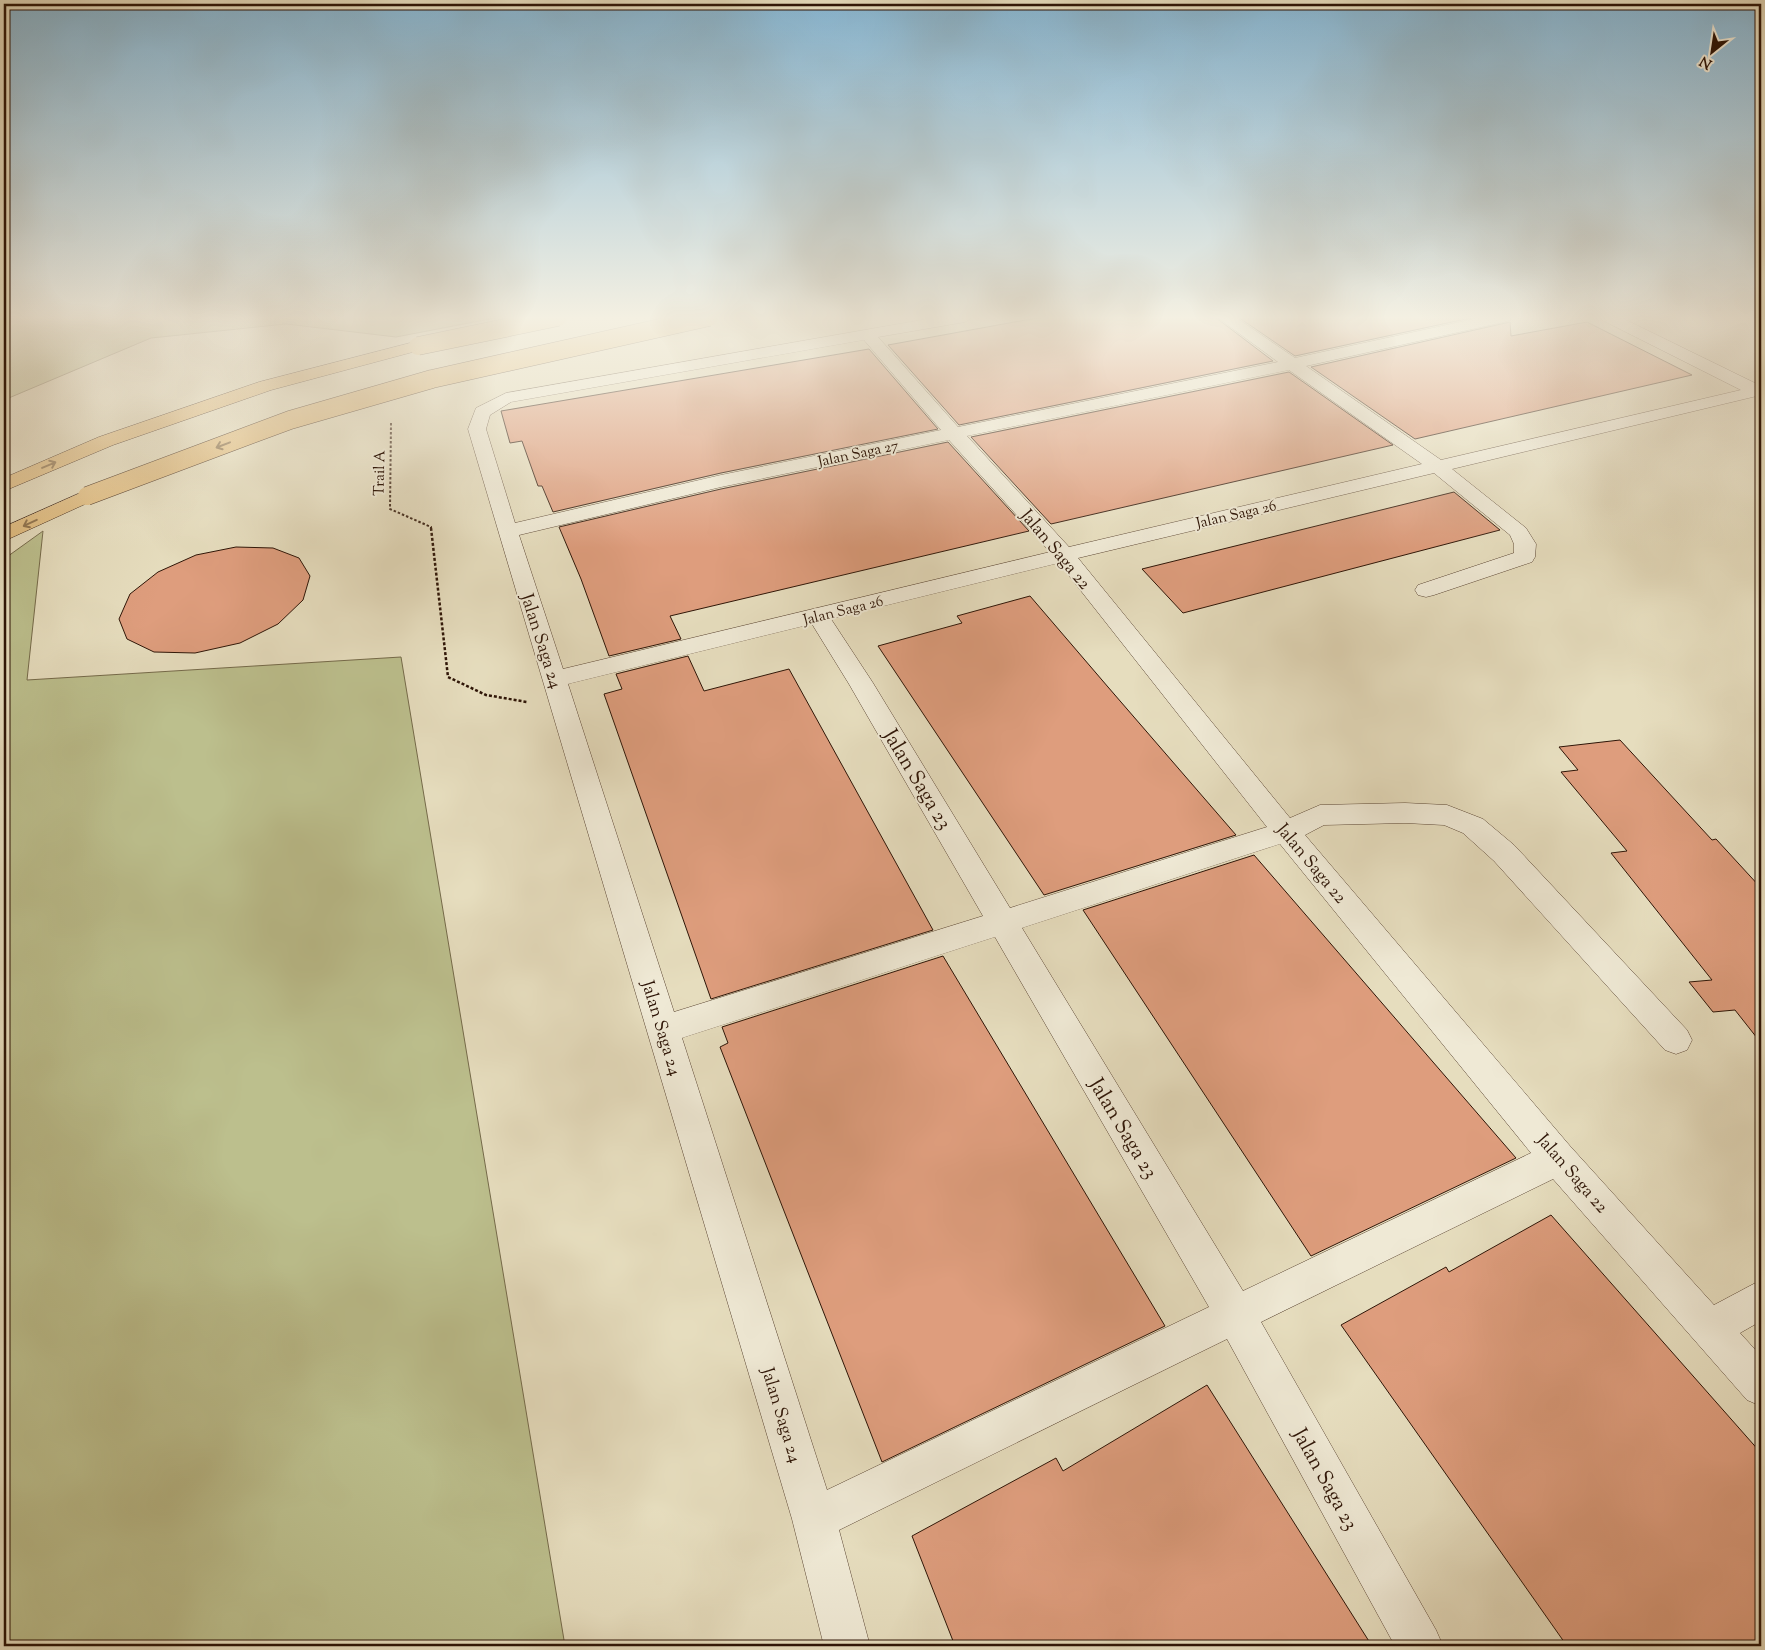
<svg xmlns="http://www.w3.org/2000/svg" width="1765" height="1650" font-family="'Sorts Mill Goudy',serif">
<rect width="100%" height="100%" fill="#e6ddbe"/>
<filter id="stains"><feTurbulence type="fractalNoise" baseFrequency=".004" numOctaves="4"/><feColorMatrix values="0 0 0 0 .2 0 0 0 0 .09 0 0 0 0 .02 0 0 0 .5 -.17"/></filter>
<radialGradient id="worn" r=".72"><stop offset=".6" stop-color="#630" stop-opacity="0"/><stop offset="1" stop-color="#630" stop-opacity=".3"/></radialGradient>
<!-- green -->
<path fill="#bcbf8d" stroke="#756a4a" d="M4,317h496l-104,20 -110,-13 -135,14 -147,62z
M43,531l-16,149 374,-23 164,989h-561v-1087z"/>
<!-- building -->
<path fill="#de9d7d" stroke="#2e1507" d="M1042,317h173l58,44 -314,64 -71,-80z
M1238,317h237l-180,39z
M1510,322l1,14 76,-14 105,53 -277,64 -104,-72z
M869,349l69,80 -217,44 -168,39 -11,-26h-4l-16,-45 -12,2 -9,-32z
M1289,372l104,73 -342,79 -80,-87z
M948,442l81,89 -359,85 11,23 -72,17 -28,-77 -22,-52 162,-38z
M1454,492l46,38 -317,83 -41,-44z
M236,547l37,1 26,10 11,18 -7,24 -25,24 -38,19 -45,10 -41,-1 -27,-13 -8,-20 11,-25 28,-22 38,-17z
M1030,596l78,91 128,148 -192,60 -166,-249 84,-23 -5,-7z
M688,656l16,35 85,-22 144,261 -222,69 -107,-305 18,-5 -6,-15z
M1620,740l92,100 4,-1 45,49v155l-26,-33 -22,2 -24,-30 23,-2 -101,-127 16,-2 -66,-79 17,-2 -19,-23z
M1254,855l262,303 -205,98 -228,-346z
M943,956l222,370 -283,136 -162,-415 8,-4 -6,-16z
M1551,1215l210,238v193h-194l-226,-321 105,-58 3,5z
M1207,1385l165,261h-417l-43,-110 144,-78 7,13z"/>
<g fill="none" stroke-linecap="round" stroke-linejoin="round">
<!-- minor casing -->
<g stroke="#5c4735" stroke-width="1">
<path id="minor" d="M939,317h34l-8,5 -87,15 80,90 320,-65 -61,-45h18l60,41 188,-41h29l-2,3 -6,2 -198,44 135,94 300,-70 -139,-70 -2,-3h20l141,69v9l-309,74 74,59 10,16 -1,13 -3,5 -98,33 -8,2 -8,-2 -3,-5 3,-5 96,-32v-9l-4,-9 -76,-62 -356,85 212,260 30,-13 85,-2 42,2 36,14 31,26 173,185 5,10 -5,10 -11,4 -11,-4 -171,-189 -31,-28 -19,-8 -39,-2 -81,2 -19,10 265,311 144,159 47,-25v41l-21,12 21,23v50l-14,-6 -194,-221 -292,143 175,308 7,16h-48l-168,-307 -388,191 31,116h-46l-32,-127 -324,-1090 8,-21 30,-15zM864,340l77,90 -220,45 -206,48 -29,-94 4,-14 21,-13zM1289,370l133,94 -353,83 -102,-111zM949,440l101,112 -487,117 -44,-134 202,-48zM1059,563l208,264 -257,81 -137,-225 -42,-64zM812,624l37,60 134,232 -309,96 -106,-328zM1280,844l251,309 -288,138 -221,-363zM995,937l214,370 -382,183 -145,-452z"/>
</g>
<!-- highway casing -->
<g stroke="#2e1507" stroke-width="1">
<path id="highway" d="M418,341l6,2 2,3 -2,3 -153,41 -158,55 -109,46v-13l95,-41 160,-55z
M87,490l7,2 3,4 -3,4 -90,41v-14z"/>
</g>
<!-- path-far1 -->
<path stroke="#2e1507" stroke-width="2" stroke-dasharray="2.5 2" stroke-linecap="butt" d="M391,423l-1,86 41,18v3"/>
<!-- path -->
<path stroke="#2e1507" stroke-width="2.5" stroke-dasharray="3 2" stroke-linecap="butt" d="M431,528l17,149 38,18 41,7"/>
<!-- minor -->
<use href="#minor" fill="#efe9d5" fill-rule="evenodd"/>
<!-- highway -->
<use href="#highway" fill="#e3be7f" fill-rule="evenodd"/>
<!-- highway-bridge casing -->
<g stroke="#2e1507" stroke-width="19" stroke-linecap="butt">
<path id="highway-bridge" d="M418,346l140,-29
M87,496l203,-76 142,-41 277,-62"/>
</g>
<!-- highway-bridge -->
<use href="#highway-bridge" stroke="#e3be7f" stroke-width="18"/>
</g>
<!-- one-way arrows -->
<defs><path id="oneway-shaft" d="M-6 0H5M1.5-3L5.5 0L1.5 3" fill="none" stroke-width="1.6" stroke-linecap="round" stroke-linejoin="round" transform="scale(1.25)"/></defs>
<g stroke="#886a43">
<use href="#oneway-shaft" transform="translate(223 445) rotate(159)"/>
<use href="#oneway-shaft" transform="translate(49 465) rotate(-23)"/>
<use href="#oneway-shaft" transform="translate(30 523) rotate(155)"/>
</g>
<!-- sky -->
<linearGradient id="sky" x2="0" y2="1"><stop stop-color="#87b7d4"/><stop offset="0.58" stop-color="#f4f0e2"/><stop offset="1" stop-color="#f4f0e2" stop-opacity="0"/></linearGradient>
<rect width="1765" height="548" fill="url(#sky)"/>
<g text-anchor="middle" stroke-width="4" stroke-linejoin="round" paint-order="stroke">
<!-- far-street labels -->
<g font-size="15" fill="#2e1507" stroke="#efe9d5">
<text transform="translate(858 453) rotate(-12)" y="5">Jalan Saga 27</text>
<text transform="translate(379 473) rotate(-89)" y="5">Trail A</text>
<text transform="translate(1236 514) rotate(-13)" y="5">Jalan Saga 26</text>
<text transform="translate(843 610) rotate(-14)" y="5">Jalan Saga 26</text>
</g>
<!-- street labels -->
<g font-size="18" fill="#2e1507" stroke="#efe9d5">
<text transform="translate(1056 549) rotate(50)" y="6">Jalan Saga 22</text>
<text transform="translate(542 641) rotate(72)" y="6">Jalan Saga 24</text>
<text transform="translate(1312 863) rotate(50)" y="6">Jalan Saga 22</text>
<text transform="translate(662 1028) rotate(73)" y="6">Jalan Saga 24</text>
<text transform="translate(1573 1173) rotate(49)" y="6">Jalan Saga 22</text>
<text transform="translate(782 1415) rotate(73)" y="6">Jalan Saga 24</text>
</g>
<!-- near-street labels -->
<g font-size="21" fill="#2e1507" stroke="#efe9d5">
<text transform="translate(918 779) rotate(59)" y="7">Jalan Saga 23</text>
<text transform="translate(1124 1128) rotate(59)" y="7">Jalan Saga 23</text>
<text transform="translate(1326 1479) rotate(61)" y="7">Jalan Saga 23</text>
</g>
</g>
<!-- margin -->
<rect width="1765" height="1650" fill="none" stroke="#e6ddbe" stroke-width="20"/>
<rect x="5" y="5" width="1755" height="1640" fill="none" stroke="#2e1507" stroke-width="2.5"/>
<rect x="10" y="10" width="1745" height="1630" fill="none" stroke="#2e1507"/>
<!-- north arrow -->
<g transform="translate(1712 52) rotate(210)" stroke="#efe9d5" stroke-width="4" paint-order="stroke">
<path d="M0-4L9 19L0 12L-9 19Z" fill="#2e1507"/>
<text y="-8" font-size="14" font-weight="bold" text-anchor="middle" fill="#2e1507">N</text>
</g>
<rect width="100%" height="100%" filter="url(#stains)"/>
<rect width="100%" height="100%" fill="url(#worn)"/>
</svg>
